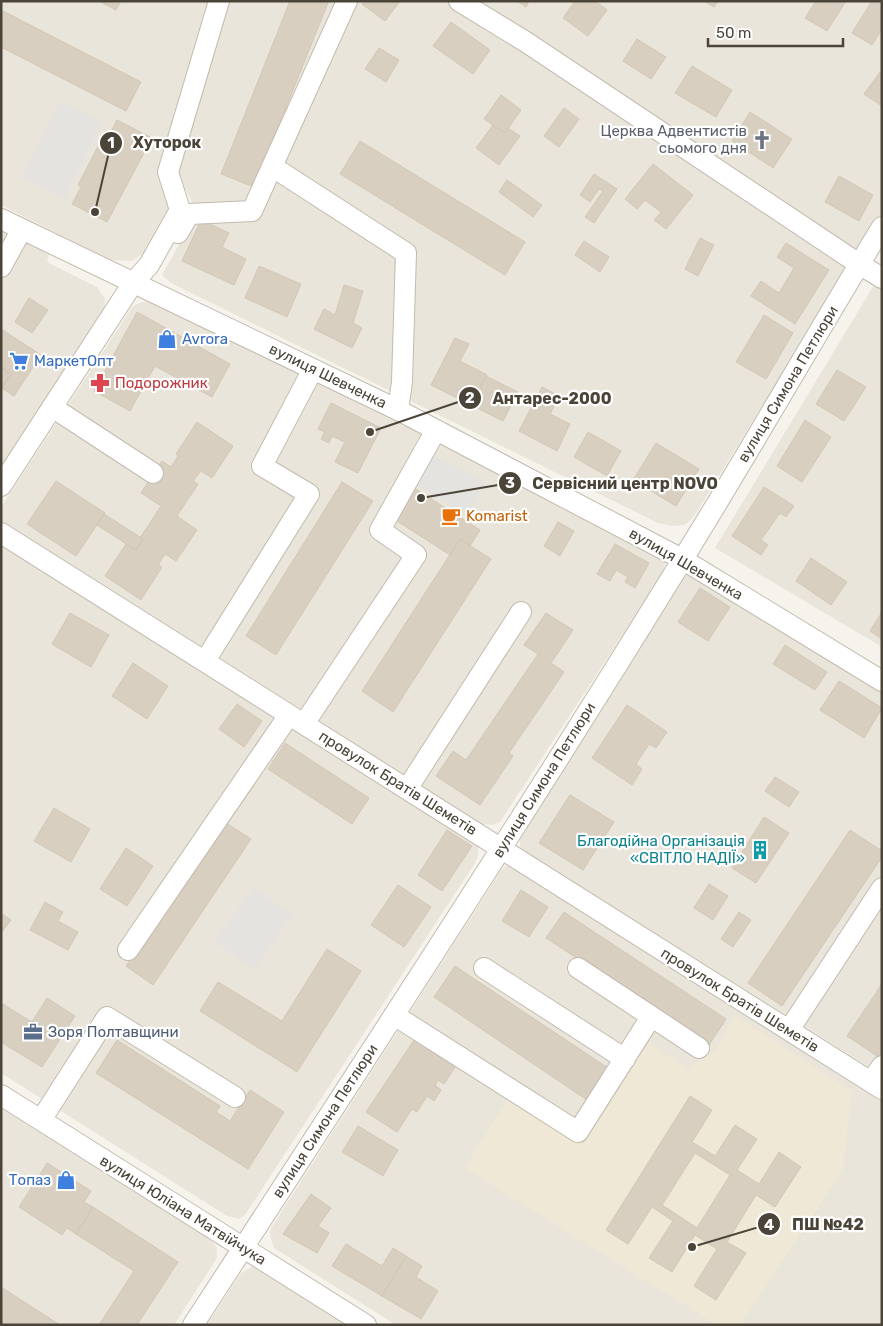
<svg xmlns="http://www.w3.org/2000/svg" width="883" height="1326" font-family="Rubik,sans-serif">
<rect width="100%" height="100%" fill="#f6f3ec"/>
<!-- residential -->
<path fill="#eae5da" d="M1,1h207l-50,166 12,43 -24,42 -14,9 -22,-1 -109,-55z
M230,1h652v211l-184,298 -7,10 -7,5 -12,1 -14,-3 -487,-240 -9,-8 35,-63 -19,-38z
M1,230l42,17 6,7 -2,8 50,25 8,12 -1,13 -103,163z
M882,272v375l-167,-99z
M153,300l11,2 500,253 1,8 -2,10 -163,249 -7,3 -11,-1 -481,-302v-15l132,-201 9,-4z
M1,541l477,304v11l-3,7 -230,352 -6,4 -12,-3 -226,-143z
M689,574l193,112v389l-359,-225 -3,-3v-8l162,-260z
M509,864l10,1 363,236v45l-2,26 2,2v151h-486l-122,-77 -4,-12 1,-8 231,-359z
M1,1105l208,132 8,11v10l-43,67h-173z
M252,1267l16,5 82,53h-143l34,-52z"/>
<!-- education -->
<path fill="#efe8d6" d="M736,1016l116,75 -9,78 -103,156h-23l-252,-157 44,-71 74,46 64,-100 41,26 25,-16z"/>
<!-- parking -->
<path fill="#e5e3e0" d="M60,101l43,21 -38,77 -43,-21z
M432,455l54,27 -19,34 -52,-33z
M253,887l39,27 -38,56 -39,-28z"/>
<!-- building -->
<path fill="#d8cfc1" stroke="#d3c7b4" fill-rule="evenodd" d="M99,1h22l-5,9z
M290,1h35l3,2 -74,184 -33,-13z
M365,1h35l-15,20 -23,-17z
M517,1h12l-3,6z
M575,1h20l12,9 -19,26 -25,-18z
M704,1h14l-4,6z
M816,1h30l-19,30 -22,-13z
M872,1h10v28l-10,16 -20,-12z
M1,10l140,72 -15,29 -125,-64z
M451,22l39,28 -17,24 -40,-28z
M637,39l29,18 -15,22 -28,-18z
M379,48l20,12 -13,22 -21,-13z
M692,66l40,24 -16,27 -41,-24z
M880,72l2,1v33l-18,-12z
M501,95l20,15 -16,23 -21,-14z
M564,108l15,11 -20,28 -15,-11z
M750,112l42,27 -19,29 -41,-27z
M117,120l35,18 -45,84 -35,-18 9,-17 -3,-2 28,-54 4,3z
M493,125l12,8 3,-5 12,8 -21,29 -23,-17z
M360,141l165,101 -20,33 -165,-101z
M653,164l40,31 -27,34 -12,-9 7,-8 -16,-12 -8,9 -12,-10z
M594,174l23,15 -23,34 -9,-6 18,-26 -4,-2 -9,13 -10,-7z
M839,176l34,19 -14,26 -34,-19z
M507,180l35,25 -9,12 -34,-25z
M201,220l28,13 -7,14 24,12 -12,26 -52,-24z
M700,238l14,7 -16,31 -13,-7z
M584,241l25,16 -9,15 -25,-17z
M786,243l43,27 -34,54 -44,-28 10,-15 18,12 15,-25 -17,-11z
M259,266l42,18 -14,33 -42,-19z
M344,285l19,6 -10,32 9,5 -10,20 -38,-19 10,-20 11,6z
M29,298l19,12 -16,23 -17,-11z
M137,312l93,52 -18,33 -57,-31 -25,45 -36,-20z
M764,315l29,18 -27,46 -30,-17z
M1,329l40,26 -27,41 -12,-8 9,-14 -10,-7z
M455,338l14,6 -9,17 27,14 -16,30 -40,-20z
M1,367l10,7 -10,14z
M837,370l29,17 -22,34 -28,-17z
M486,376l32,16 -15,29 -32,-16z
M542,387l17,9 -9,18 20,10 -13,27 -38,-20z
M331,403l50,25 -23,45 -23,-11 10,-20 -13,-6 -3,7 -8,-4 4,-7 -7,-3z
M805,420l26,17 -29,45 -25,-16z
M197,422l36,24 -21,32 -11,-7 -8,10 5,3 -21,32 20,14 -21,31 -11,-7 -7,11 4,2 -21,33 -36,-24 21,-32 10,6 7,-11 -3,-1 21,-32 -20,-13 21,-32 9,6 7,-11 -2,-2z
M588,432l33,19 -14,25 -33,-19z
M656,443l43,26 -23,37 -43,-26z
M56,481l49,32 -29,43 -49,-32z
M342,482l31,19 -97,154 -30,-19z
M764,487l30,19 -8,11 -6,-4 -19,27 7,5 -7,10 -29,-19z
M414,488l66,42 -10,16 -10,-7 -10,16 -56,-36z
M104,514l39,25 -7,11 -39,-25z
M558,522l16,9 -14,25 -16,-10z
M460,539l31,20 -98,153 -31,-21z
M615,544l34,19 -14,25 -10,-6 3,-5 -12,-7 -6,11 -13,-7z
M811,558l36,24 -16,23 -35,-24z
M700,588l30,19 -22,34 -30,-19z
M882,612v27l-12,-8z
M70,613l39,22 -18,32 -39,-23z
M546,613l27,17 -22,33 13,9 -55,81 4,3 -33,49 -44,-29 17,-25 13,9 72,-106 -14,-9z
M785,645l42,27 -12,18 -42,-26z
M133,663l35,23 -21,33 -35,-23z
M839,681l43,27 -18,30 -44,-28z
M237,704l25,17 -18,26 -25,-18z
M627,705l40,27 -11,16 -7,-4 -13,20 6,5 -10,16 -40,-27z
M285,743l84,55 -17,26 -84,-55z
M775,777l24,15 -10,15 -24,-16z
M570,795l44,27 -31,48 -44,-27z
M54,808l36,21 -19,33 -37,-21z
M764,817l25,16 -33,50 -24,-15z
M223,821l28,18 -98,146 -27,-19z
M447,830l25,16 -30,45 -24,-16z
M850,830l32,21v6l-100,149 -34,-23z
M126,848l27,18 -26,40 -27,-17z
M709,884l19,12 -15,24 -19,-12z
M398,885l33,22 -27,40 -33,-22z
M521,890l27,17 -19,30 -27,-16z
M45,902l18,10 -5,9 20,11 -10,18 -38,-20z
M564,912l162,107 -17,26 -163,-107z
M739,912l12,8 -18,27 -12,-8z
M1,913l10,7 -10,13z
M327,949l34,22 -64,101 -97,-61 18,-29 64,39z
M455,966l156,104 -21,32 -156,-105z
M882,984v71l-2,3 -33,-22z
M47,998l28,18 -33,51 -41,-25v-39l31,19z
M117,1040l103,66 -4,6 14,9 20,-31 34,22 -36,57 -152,-96z
M414,1040l41,27 -11,17 -6,-4 -3,5 6,5 -7,11 -7,-5 -10,16 -5,-3 -15,23 -31,-20z
M690,1096l22,14 -20,32 23,14 20,-31 22,14 -20,31 22,14 20,-32 22,15 -26,40 -19,-12 -29,47 19,11 -30,47 -22,-14 23,-37 -22,-14 -23,37 -23,-14 24,-37 -21,-14 -24,37 -22,-14zM695,1153l35,22 -33,53 -35,-23z
M358,1126l40,24 -15,26 -41,-24z
M47,1163l44,28 -7,11 9,5 -17,27 -9,-6 -5,7 -43,-28z
M311,1194l20,14 -13,18 11,7 -12,20 -34,-19z
M93,1207l85,55 -41,63h-38l35,-54 -58,-37z
M346,1244l36,22 11,-18 13,8 -24,40 -50,-30z
M406,1256l16,10 -6,11 22,14 -17,28 -39,-23z
M1,1287l59,38h-59z"/>
<g fill="none" stroke-linecap="round" stroke-linejoin="round">
<!-- minor casing -->
<g stroke="#c2bbae" stroke-width="22">
<path id="minor" d="M459,1l67,41 333,222 23,14
M273,167l133,86 -4,129 -4,28
M1,219l397,191 284,149 200,122
M178,233l11,-19 63,-3 95,-210
M1,267l21,-38
M52,407l101,66
M1,486l132,-203 16,-18 31,-55 -12,-38 51,-171
M1,533l881,556
M205,661l104,-167 -47,-28 51,-97
M304,724l112,-169 -36,-25 56,-100
M407,789l114,-177
M128,950l161,-235
M484,968l141,91
M578,968l121,80
M394,1015l184,117 73,-115
M789,1030l93,-142
M871,1082l11,-16
M1,1095l365,230
M41,1120l66,-103 128,80
M193,1325c174,-268 349,-535 515,-807 59,-97 115,-195 174,-291"/>
</g>
<!-- minor -->
<use href="#minor" stroke="#fff" stroke-width="20"/>
</g>
<!-- icons -->
<defs>
<g id="church-bare" transform="scale(1.5)"><path d="M-1.2-6h2.4v3.5h3.3v2.4h-3.3V6h-2.4V-.1h-3.3v-2.4h3.3Z" fill="#6b7280" stroke="#fff" stroke-width="2.5" paint-order="stroke"/></g>
<g id="shop-bare" transform="scale(1.5)"><path d="M-5-2.5h2.3a2.7 3.5 0 0 1 5.4 0H5L5.5 6h-11ZM-1.5-2.5h3a1.5 2.3 0 0 0-3 0Z" fill="#3f7fe0" stroke="#fff" stroke-width="2.5" paint-order="stroke"/></g>
<g id="supermarket-bare" transform="scale(1.5)"><path d="M-6-5.5h2.5l.6 2H6L4.5 2H-2.5L-4.4-4H-6ZM-1.5 3.2a1.3 1.3 0 1 0 .1 0ZM3 3.2a1.3 1.3 0 1 0 .1 0Z" fill="#3f7fe0" stroke="#fff" stroke-width="2.5" paint-order="stroke"/></g>
<g id="pharmacy-bare" transform="scale(1.5)"><path d="M-2-6h4v4h4v4h-4v4h-4v-4h-4v-4h4Z" fill="#e0444e" stroke="#fff" stroke-width="2.5" paint-order="stroke"/></g>
<g id="cafe-bare" transform="scale(1.5)"><path d="M-5.5-4.5H6V0H3Q3 3.5 0 3.5H-2.5Q-5.5 3.5-5.5 0ZM3-3.2v2h1.7v-2ZM-6 4.5H4V6H-6Z" fill="#e8710a" stroke="#fff" stroke-width="2.5" paint-order="stroke"/></g>
<g id="building-bare" transform="scale(1.5)"><path d="M-4-6H4V6H1V3H-1V6H-4ZM-2.5-4.3h1.7v1.8h-1.7ZM.8-4.3h1.7v1.8H.8ZM-2.5-1h1.7V.8h-1.7ZM.8-1h1.7V.8H.8Z" fill="#0f9aa8" stroke="#fff" stroke-width="2.5" paint-order="stroke"/></g>
<g id="office-bare" transform="scale(1.5)"><path d="M-6-3h4V-5.5h4V-3h4V5H-6ZM-1-4.5V-3h2v-1.5ZM-6 0V1H6V0Z" fill="#5c6f8a" stroke="#fff" stroke-width="2.5" paint-order="stroke"/></g>
</defs>
<g fill-rule="evenodd">
<use href="#church-bare" x="762" y="140"/>
<use href="#shop-bare" x="167" y="339"/>
<use href="#supermarket-bare" x="19" y="361"/>
<use href="#pharmacy-bare" x="100" y="383"/>
<use href="#cafe-bare" x="451" y="516"/>
<use href="#building-bare" x="760" y="850"/>
<use href="#office-bare" x="33" y="1032"/>
<use href="#shop-bare" x="66" y="1180"/>
</g>
<g text-anchor="middle" stroke-width="4.5" stroke-linejoin="round" paint-order="stroke">
<!-- worship labels -->
<g font-size="15" fill="#5b616d" stroke="#fff" text-anchor="end">
<text x="747" y="136">Церква Адвентистів<tspan x="747" dy="17">сьомого дня</tspan></text>
</g>
<!-- shop labels -->
<g font-size="15" fill="#366cbe" stroke="#fff" text-anchor="start">
<text x="182" y="344">Avrora</text>
<text x="34" y="366">МаркетОпт</text>
<text x="51" y="1185" text-anchor="end">Топаз</text>
</g>
<!-- street labels -->
<g font-size="15" fill="#4b4439" stroke="#fff">
<text transform="translate(328 376) rotate(26)" y="5">вулиця Шевченка</text>
<text transform="translate(788 384) rotate(-59)" y="5">вулиця Симона Петлюри</text>
<text transform="translate(686 564) rotate(30)" y="5">вулиця Шевченка</text>
<text transform="translate(544 780) rotate(-58)" y="5">вулиця Симона Петлюри</text>
<text transform="translate(398 783) rotate(32)" y="5">провулок Братів Шеметів</text>
<text transform="translate(740 1000) rotate(32)" y="5">провулок Братів Шеметів</text>
<text transform="translate(325 1121) rotate(-57)" y="5">вулиця Симона Петлюри</text>
<text transform="translate(183 1210) rotate(32)" y="5">вулиця Юліана Матвійчука</text>
</g>
<!-- health labels -->
<g font-size="15" fill="#be3a42" stroke="#fff" text-anchor="start">
<text x="115" y="388">Подорожник</text>
</g>
<!-- food labels -->
<g font-size="15" fill="#c56008" stroke="#fff" text-anchor="start">
<text x="466" y="521">Komarist</text>
</g>
<!-- culture labels -->
<g font-size="15" fill="#0d838f" stroke="#fff" text-anchor="end">
<text x="745" y="846">Благодійна Організація<tspan x="745" dy="17">«СВІТЛО НАДІЇ»</tspan></text>
</g>
<!-- service labels -->
<g font-size="15" fill="#4e5e75" stroke="#fff" text-anchor="start">
<text x="48" y="1037">Зоря Полтавщини</text>
</g>
</g>
<!-- callouts -->
<path fill="none" stroke="#4b4439" stroke-width="2" d="M95 212L111 143M370 432L470 398M421 498L510 483M692 1247L769 1224"/>
<g fill="#4b4439" stroke="#fff" stroke-width="2">
<circle cx="95" cy="212" r="5"/>
<circle cx="370" cy="432" r="5"/>
<circle cx="421" cy="498" r="5"/>
<circle cx="692" cy="1247" r="5"/>
<circle cx="111" cy="143" r="12"/>
<circle cx="470" cy="398" r="12"/>
<circle cx="510" cy="483" r="12"/>
<circle cx="769" cy="1224" r="12"/>
</g>
<g font-size="15" text-anchor="middle" font-weight="bold" fill="#fff">
<text x="111" y="148">1</text>
<text x="470" y="403">2</text>
<text x="510" y="488">3</text>
<text x="769" y="1230">4</text>
</g>
<g font-size="16" text-anchor="middle" font-weight="bold" fill="#4b4439" stroke="#fff" stroke-width="4.5" stroke-linejoin="round" paint-order="stroke">
<text x="167" y="148">Хуторок</text>
<text x="552" y="404">Антарес-2000</text>
<text x="625" y="489">Сервісний центр NOVO</text>
<text x="828" y="1230">ПШ №42</text>
</g>
<!-- border -->
<rect width="883" height="1326" fill="none" stroke="#4b4439" stroke-width="5"/>
<!-- scale -->
<path d="M708 38v8h135v-8" fill="none" stroke="#4b4439" stroke-width="2.5"/>
<text x="716" y="38" font-size="15" fill="#4b4439" stroke="#ffffff" stroke-width="4" paint-order="stroke">50 m</text>
</svg>
